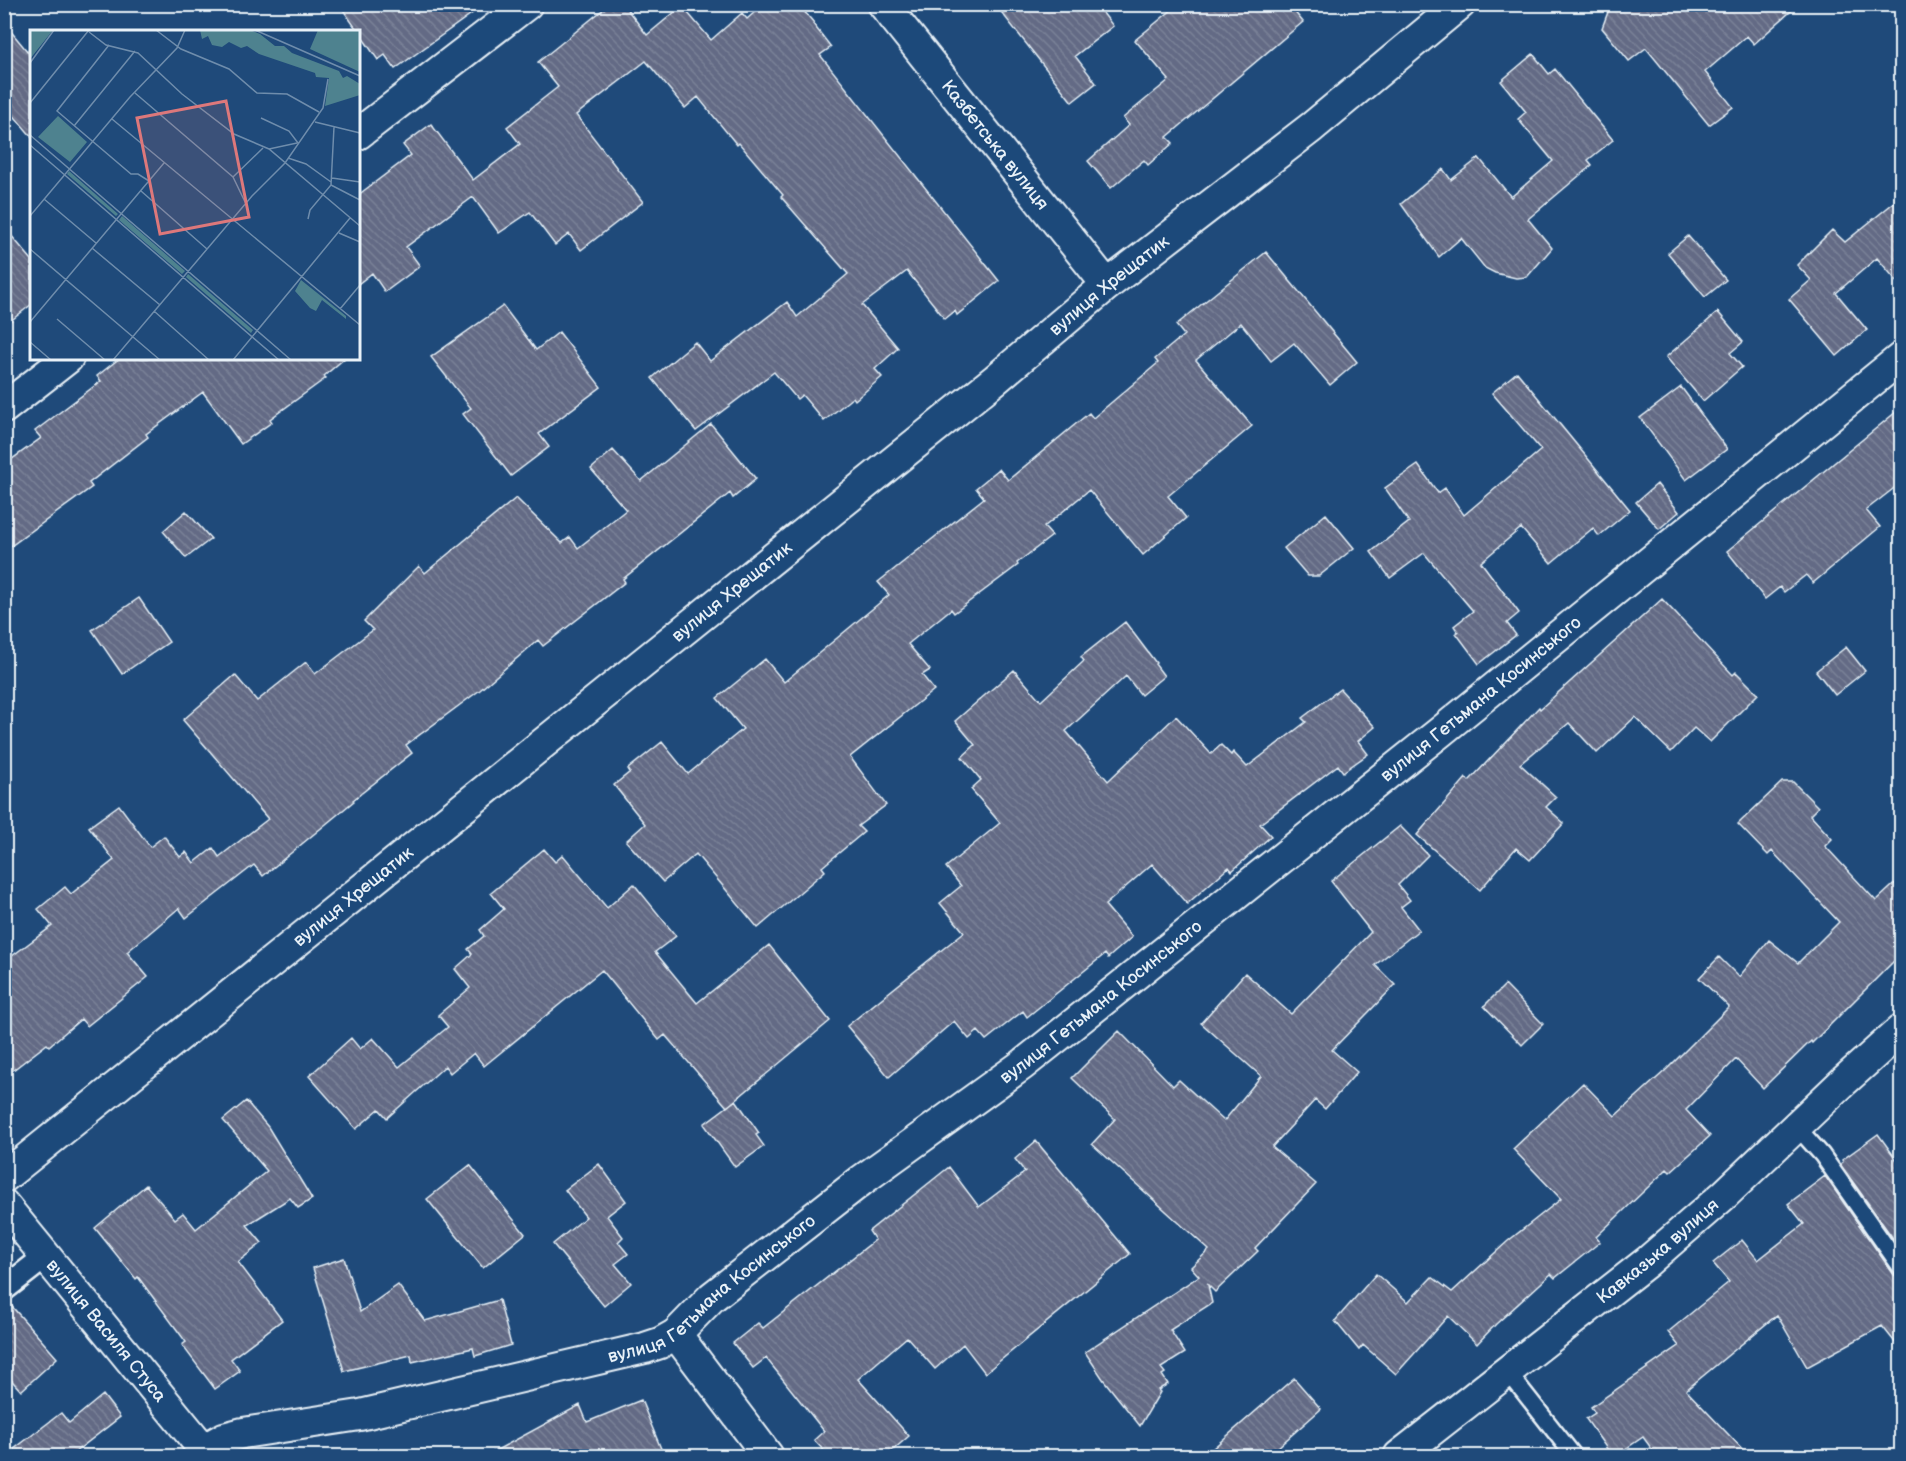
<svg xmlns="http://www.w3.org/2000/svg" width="1906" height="1461" font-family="'Balsamiq Sans',sans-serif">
<defs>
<pattern id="building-back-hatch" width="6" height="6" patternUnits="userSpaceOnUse" patternTransform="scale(1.5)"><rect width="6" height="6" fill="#636b85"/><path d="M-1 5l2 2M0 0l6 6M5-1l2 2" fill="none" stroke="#798197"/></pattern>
</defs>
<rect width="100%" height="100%" fill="#1f4a7a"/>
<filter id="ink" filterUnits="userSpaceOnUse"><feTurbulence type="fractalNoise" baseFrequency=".0167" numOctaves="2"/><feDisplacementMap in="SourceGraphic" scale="12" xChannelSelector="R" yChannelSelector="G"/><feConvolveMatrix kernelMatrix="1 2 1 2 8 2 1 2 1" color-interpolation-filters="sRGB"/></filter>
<g filter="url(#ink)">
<!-- building -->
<path fill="url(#building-back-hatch)" stroke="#e8f1f8" stroke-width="1.5" d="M339,4h146l-90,65 -10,-14 -7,5z
M610,4h13l24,31 35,-29 29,34 31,-27 5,6 17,-15h34l16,19 -1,1 18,23 -11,8 179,226 -42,34 -2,-4 -10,8 -38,-48 -45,34 36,43 -23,21 7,8 -27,23 -2,-3 -29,24 -22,-26 -5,4 -23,-27 -78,59 -44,-53 43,-36 15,19 77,-59 10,15 51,-43 -67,-77 2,-2 -44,-52 -2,2 -39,-48 -13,11 -39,-47 -70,54 67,87 -62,48 -12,-16 -14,11 -25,-33 -31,21 -26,-36 -67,50 14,19 -35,26 -13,-19 -14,11v-89l53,-40 -8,-10 28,-21 42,56 47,-36 -13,-17 51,-40 -20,-25z
M995,4h101l17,22 -38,30 21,27 -24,19z
M1179,4h109l15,18 -136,115 6,6 -25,22 -4,-5 -33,28 -23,-27 41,-36 -6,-7 46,-38 -34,-40z
M1611,4h188l-45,40 -7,-8 -42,36 28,35 -24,18 -63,-77 -17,13 -27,-33z
M4,23l28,34v80l-28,-33z
M1533,54l16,20 6,-5 58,71 -25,20 4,5 -64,54 24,29 -25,29 -11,1 -21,-5 -10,-5 -24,-30 -22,19 -38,-53 42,-35 8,11 28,-22 32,39 42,-36 -35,-42 8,-7 -25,-31z
M1902,196v91l-25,-29 -41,35 31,37 -30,26 -48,-57 22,-19 -14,-15 35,-35 13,12z
M4,227l28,33v44l-28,22z
M1688,236l38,44 -21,17 -37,-44z
M1266,252l91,110 -27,23 -36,-42 -23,18 -30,-38 -45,37 56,66 -84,70 18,22 -43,37 -54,-65 -45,37 8,9 -35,27 1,2 -64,48 -3,-4 -43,35 22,26 -8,5 12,15 -84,67 36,48 -28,21 6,6 -42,35 3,4 -67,57 -62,-74 -33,28 -37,-41 19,-17 -31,-39 16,-13 -2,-3 34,-27 26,32 55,-45 -26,-31 48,-39 19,23 105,-87 -11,-13 106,-84 -8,-10 23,-19 9,11 81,-67 4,5 65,-55 -3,-4 29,-24 -8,-10z
M503,306l33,44 23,-18 42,55 -62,47 10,13 -38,29 -48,-62 8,-6 -40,-51z
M1718,312l25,30 -13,11 12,14 -39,34 -37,-44z
M120,358h225l-21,18 2,2 -56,41 2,3 -31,22 -38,-52 -57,42 2,3 -59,46 3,4 -88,64v-86l37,-27 -6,-7 66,-50 -4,-5z
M1517,372l113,138 -31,26 -6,-8 -42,35 -30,-35 -40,34 38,51 -12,10 9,12 -37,29 -23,-31 2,-1 -4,-6 19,-15 -49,-58 -34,25 -19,-26 38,-30 -24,-34 33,-23 20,28 7,-5 19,27 77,-65 -49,-57z
M1681,387l46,62 -41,31 -46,-62z
M1902,407v75l-36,28 14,17 -67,56 -7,-8 -22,17 -4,-5 -15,12 -38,-48z
M711,424l45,55 -23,19 -3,-5 -107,86 2,3 -82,64 -5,-6 -58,50 -74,55 6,8 -59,47 1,1 -91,75 -9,-11 -68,53 -7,-10 -52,44 21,25 -61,49 -6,-7 -32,27 -2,-2 -43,33v-115l48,-36 -14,-17 27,-22 6,7 43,-34 -25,-33 30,-22 31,42 14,-11 16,21 6,-5 8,11 19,-15 6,9 49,-38 -85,-99 52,-45 22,26 49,-39 9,12 58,-44 -9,-9 55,-55 6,7 91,-75 46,45 8,-6 8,11 48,-38 -35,-41 22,-19 28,31z
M1657,484l22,28 -20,17 -23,-27z
M186,511l25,28 -25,19 -23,-27z
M1326,514l28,34 -35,28h-11l-24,-28z
M139,598l30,44 -47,32 -30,-44z
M1662,599l71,76 3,-3 22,22 -48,48 -16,-14 -23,24 -36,-35 -38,36 -28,-30 -49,41 36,33 -10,10 18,16 -34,37 -14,-12 -36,42 -63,-55 49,-57 3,3 70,-74 1,2z
M1125,622l31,41 -1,1 9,12 -23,19 -15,-19 -60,55 42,50 68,-65 35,38 10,-9 10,10 2,-3 14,15 59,-45 -4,-4 38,-29 35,38 -17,14 10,13 -25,18 -5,-7 -78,59 11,12 -39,35 -3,-4 -42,37 -35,-40 -47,41 27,32 -24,21 -3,-4 -78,63 -4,-6 -37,29 -8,-9 -9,8 -15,-18 -65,56 -42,-51 117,-94 -24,-29 21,-17 -15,-19 54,-44 -29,-34 10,-9 -19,-23 13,-12 -20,-24 59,-51 27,31 43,-40 -3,-4z
M1846,647l19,24 -30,24 -19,-24z
M1782,782h11l25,25 -8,8 22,24 -7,7 51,55 26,-24v76l-90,90 -1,-2 -48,47 -27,-29 -50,51 24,26 -40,36 -3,-3 -71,68 4,5 -45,36 -4,-4 -55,50 -19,20 -29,-28 -52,58 -33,-29 -4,5 -24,-29 41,-47 32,28 24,-25 20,15 56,-51 53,-42 -48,-50 70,-66 32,33 52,-47 62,-62 -30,-29 20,-21 20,20 30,-37 29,23 41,-41 -67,-71 -4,4 -30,-31z
M1400,826l28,29 -30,30 12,15 -9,7 18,23 -44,35 20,20 -63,65 25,22 -32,37 -10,-9 -43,47 44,37 -61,64 3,3 -43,41 -7,-7 4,18 -42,27 15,23 -24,15 4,5 -3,2 6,9 -10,6 2,2 -20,34 -37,-47 -18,-27 114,-76 -8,-9 18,-17 -117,-106 23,-25 -43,-41 47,-47 54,55 6,-6 45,41 37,-45 -60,-53 44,-50 46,41 80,-82 -40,-51z
M544,849l11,13 8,-7 44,53 27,-24 42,52 -21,16 42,51 72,-58 61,76 -103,86 -62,-72 -6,5 -57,-70 -118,96 -10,-13 -24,20 -5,-7 -58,52 -8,-9 -23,20 -47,-53 42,-38 9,11 13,-11 26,29 49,-40 -10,-12 32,-27 -15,-19 17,-15 -4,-5 16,-13 -4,-6 24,-21 -13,-16z
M1505,985l38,39 -21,21 -38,-39z
M736,1100l23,33 -3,2 8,11 -29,21 -31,-43z
M246,1101l22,26 44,72 -14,9 -8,-10 -43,27 15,18 -24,19 44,58 -51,39 9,12 -25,18 -33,-44 4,-3 -48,-65 -2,2 -41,-51 51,-43 29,34 8,-6 13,16 71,-58 -44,-51z
M1878,1134l24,33v84l-62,-87 3,-2 -1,-2z
M1036,1141l94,113 -145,119 -22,-29 -28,25 -28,-32 -49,42 51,57 -23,20h-57l-15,-16 10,-9 -58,-73 -13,10 -20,-25 25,-20 5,5 112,-88 -6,-9 80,-64 30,40 46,-35 -10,-13z
M599,1164l27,37 -19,15 16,21 -5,5 10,12 -13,10 16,19 -27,23 -51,-62 33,-27 -21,-27z
M470,1165l55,69 -42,34 -56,-69z
M1825,1176l69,99 8,4v72l-20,-25 -75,41 -30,-52 -91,75 63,66h-92l-14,-19 -28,19h-3l-26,-37 9,-6 -4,-6 88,-61 -11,-14 61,-50 -16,-19 29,-23 16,20 46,-36 -16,-20z
M344,1258l16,54 38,-27 27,36 74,-21 12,45 -36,11 -2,-8 -61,14 -1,-7 -67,16 -31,-103z
M4,1302h4l49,56 -36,33 -17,-19z
M1294,1378l27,31 -53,47h-64z
M103,1395l17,22 -50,39h-65l56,-43 8,10z
M641,1400l23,56h-178l94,-51 7,17z"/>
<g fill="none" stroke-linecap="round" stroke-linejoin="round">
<!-- service casing -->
<g stroke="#e8f1f8" stroke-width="20">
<path id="service" d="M1797,1127l25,28 80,114
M1508,1372l66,84"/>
</g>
<!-- pedestrian casing -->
<g stroke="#e8f1f8" stroke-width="27">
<path id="pedestrian" d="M4,1289l41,-32"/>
</g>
<!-- minor casing -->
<g stroke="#e8f1f8" stroke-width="34">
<g id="minor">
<path id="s1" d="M883,4l224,281"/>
<path d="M358,134l169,-130"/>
<path d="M4,408l64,-50"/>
<path id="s2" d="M4,1177l992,-798 111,-94 205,-158 148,-123"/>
<path id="s3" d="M4,1205l205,251"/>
<path d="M676,1334l92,122"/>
<path id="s4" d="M203,1450l21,-12 19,-5 117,-18 285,-67 15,-5 16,-9 36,-37 150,-117 160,-115 417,-332 463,-376"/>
<path id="s5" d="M1399,1456l248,-194 77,-67 120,-114 58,-52"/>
</g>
</g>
<!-- service -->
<use href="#service" stroke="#1f4a7a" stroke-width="15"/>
<!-- pedestrian -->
<use href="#pedestrian" stroke="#1f4a7a" stroke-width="22"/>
<!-- minor -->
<use href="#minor" stroke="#1f4a7a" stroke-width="30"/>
</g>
</g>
<g text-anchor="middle" stroke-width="6" stroke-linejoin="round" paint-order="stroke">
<!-- street labels -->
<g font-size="18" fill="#e8f1f8" stroke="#1f4a7a">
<text dy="6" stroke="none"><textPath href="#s1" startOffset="180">Казбетська вулиця</textPath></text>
<text dy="6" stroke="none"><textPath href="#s2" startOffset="1420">вулиця Хрещатик</textPath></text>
<text dy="6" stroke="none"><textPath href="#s2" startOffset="934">вулиця Хрещатик</textPath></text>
<text dy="6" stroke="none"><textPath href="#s4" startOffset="1515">вулиця Гетьмана Косинського</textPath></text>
<text dy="6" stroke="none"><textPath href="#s2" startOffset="448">вулиця Хрещатик</textPath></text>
<text dy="6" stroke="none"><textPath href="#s4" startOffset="1029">вулиця Гетьмана Косинського</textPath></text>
<text dy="6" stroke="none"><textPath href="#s5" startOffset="330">Кавказька вулиця</textPath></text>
<text dy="6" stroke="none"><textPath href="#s4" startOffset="543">вулиця Гетьмана Косинського</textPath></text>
<text dy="6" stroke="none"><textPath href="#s3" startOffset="162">вулиця Василя Стуса</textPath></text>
</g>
</g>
<!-- overview -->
<g transform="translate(30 30)">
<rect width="330" height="330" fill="#1f4a7a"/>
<path d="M271,250l45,36v3l-24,-19 -6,11 -6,-3 -15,-17z" fill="#4e828f"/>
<path d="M170,0h50l10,4 15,12h9l8,7 47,18 4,7 4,-2 13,8v11l-35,11 4,-28 -13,-1 -1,-4 -56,-19 -12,-8 -6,2 -12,-6 -7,5 -10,-2 -4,-9 -6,3z" fill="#4e828f"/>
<path d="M28,86l29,26 -17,20 -32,-25z" fill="#4e828f"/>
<path d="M0,0h23l-23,29zM39,141l49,43 -2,2 -49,-42zM92,186l63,55 -3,3 -63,-54zM158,244l65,56 -2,3 -65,-56z" fill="#4e828f"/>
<path d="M288,0h42v42l-50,-23z" fill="#4e828f"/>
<path fill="none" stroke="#6f8dac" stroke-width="1.5" d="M126,0l25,19 48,20 28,24 30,1 32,18M225,0l105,46M59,2l17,13 32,8 44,41 52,40 35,15 91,77M79,15l-52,66 74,63h7l11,7M0,33l24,-33M105,63l98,84 13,27M0,73l59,-73M231,88l28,13 9,12M82,89l248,206M285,92l45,11M44,96l61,-75M0,105l261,225M0,115l249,215M239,119l28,-6M258,128l18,6 25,18M203,147l30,-29M302,148l28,4M301,155l29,15M111,161l66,58M14,169l52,44M0,186l100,-119 47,-49 8,-18M278,189l2,-9 21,-25 3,-58M309,203l21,9M62,218l68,57M0,219l130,111M310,279l20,-24M124,281l55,49M27,289l48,41M0,292l134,-159M0,312l21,18M83,330l139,-164 33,-33 38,-55 5,-29M203,330l117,-142"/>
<path fill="#dd787b" fill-opacity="0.15" stroke="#dd787b" stroke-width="3" d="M196,71l23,116 -89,17 -23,-116z"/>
<rect width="330" height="330" fill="none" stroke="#e8f1f8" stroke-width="3"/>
</g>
<!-- margin -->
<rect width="1906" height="1461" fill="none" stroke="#1f4a7a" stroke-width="24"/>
<rect x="12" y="12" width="1882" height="1437" fill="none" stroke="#e8f1f8" stroke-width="2" filter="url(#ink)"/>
</svg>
